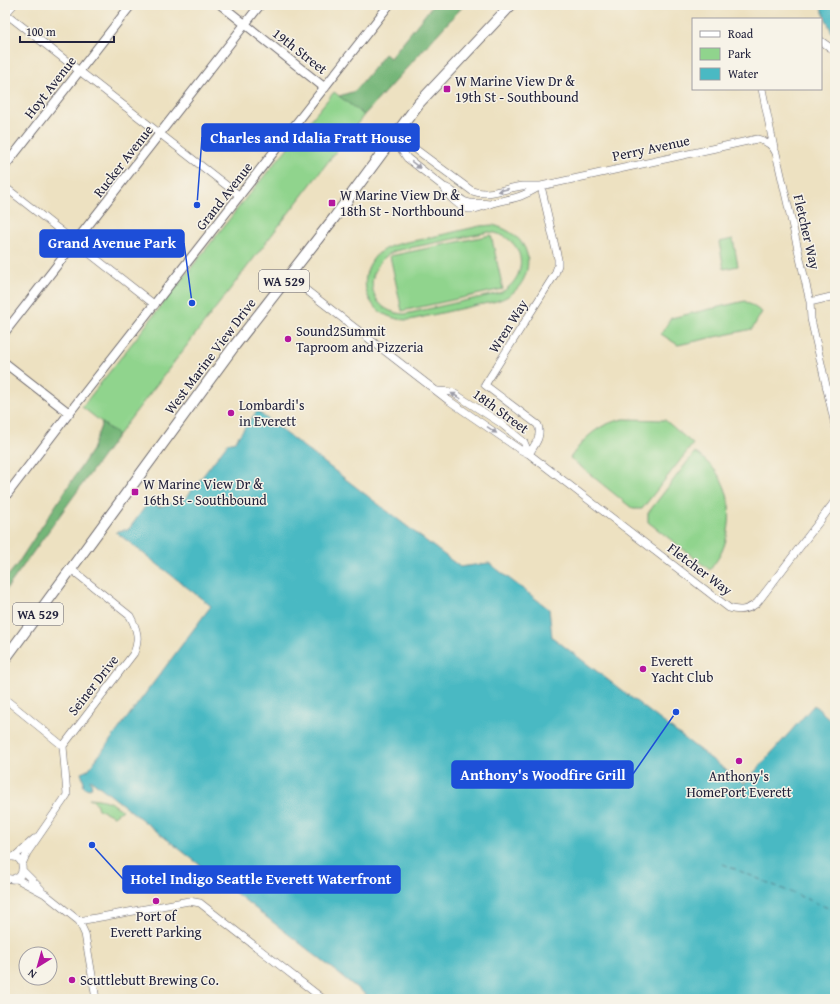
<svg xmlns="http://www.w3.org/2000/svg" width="840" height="1004" font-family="'Gentium Book Plus',serif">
<rect width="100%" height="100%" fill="#f7f3e8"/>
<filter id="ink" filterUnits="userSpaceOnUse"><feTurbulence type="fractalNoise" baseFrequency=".025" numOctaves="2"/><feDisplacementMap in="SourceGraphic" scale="8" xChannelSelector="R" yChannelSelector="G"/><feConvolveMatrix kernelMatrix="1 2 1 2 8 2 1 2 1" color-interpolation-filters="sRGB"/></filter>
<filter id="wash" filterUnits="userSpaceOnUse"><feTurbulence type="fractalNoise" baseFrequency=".012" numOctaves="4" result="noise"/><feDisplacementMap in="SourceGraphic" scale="16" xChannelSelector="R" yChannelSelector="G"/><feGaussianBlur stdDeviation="0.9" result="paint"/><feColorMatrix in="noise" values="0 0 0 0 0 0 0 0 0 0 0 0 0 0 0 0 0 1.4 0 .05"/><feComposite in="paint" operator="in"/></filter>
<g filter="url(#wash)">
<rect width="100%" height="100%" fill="#ede1c1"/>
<!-- green -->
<path fill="#90d48d" stroke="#597b64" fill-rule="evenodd" d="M334,92l30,23 -246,320 -36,-28 164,-209z
M493,225c15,4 30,13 34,29 3,15 -3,31 -16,40 -10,8 -25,9 -38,12 -21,5 -42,9 -63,14 -26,1 -49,-17 -44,-45 2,-8 6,-17 14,-23 12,-9 29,-10 43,-13 19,-4 38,-9 57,-13zM489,232c36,4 43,44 11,61l-95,21c-39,-1 -44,-48 -10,-63z
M491,235l12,54 -101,22 -12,-55z
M733,239l5,27 -14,3 -5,-27z
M745,301l17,11 -10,17 -74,16 -17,-11 10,-16z
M624,419l41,1 28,24 -51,65h-9l-63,-51c15,-21 28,-34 54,-39z
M695,452c8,7 19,15 24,24 14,22 13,52 3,75 -3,7 -8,13 -12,19l-62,-48v-9z
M89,798c15,1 21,3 33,12l-8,6 -16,-7 -2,-6z"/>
<!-- forest -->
<path fill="#74b678" stroke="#4b6c5a" d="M433,5h31l-100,110 -25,-19 16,-5 30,-37 5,4z
M102,423l16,12 -113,156v-12l11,-13 76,-116z"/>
<!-- water -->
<path fill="#4ab9c3" stroke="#366e7f" d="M820,5h15v30l-3,-2z
M257,411l203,156 29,-4 60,46 3,28 192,147 70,-79 21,19v275h-464l-281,-220 2,7 -2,3 -5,-1 -2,-3 1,-3 -3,-9 7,-3 123,-164 -95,-74 13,-3 21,-29 9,7 27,-9 42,-55 7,-2z"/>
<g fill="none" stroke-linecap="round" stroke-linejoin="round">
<!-- ferry -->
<path stroke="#30576b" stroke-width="1" stroke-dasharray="5 4" stroke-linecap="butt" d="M723,864l110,46 2,-1"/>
</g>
</g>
<g filter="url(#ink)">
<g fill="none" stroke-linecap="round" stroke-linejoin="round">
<!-- minor casing -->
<g stroke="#69656a" stroke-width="8">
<path id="minor" d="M5,13l235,183
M821,41l14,10
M762,89l12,59
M393,139l21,9 58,43c17,6 33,-3 50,-5 6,0 13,0 19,0l216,-47c9,2 16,6 19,14l34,149 1,17 24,106
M394,139l13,19 37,29c9,2 14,12 22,15 7,3 14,0 23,2
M5,187l150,118
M444,187c3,9 15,20 25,22 8,1 13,-3 21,-5 10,-4 22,-4 33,-9 5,-2 11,-5 16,-8
M288,276l160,124 71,49 10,5 200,154c11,4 19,2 28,-5l78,-102
M810,302l25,-6
M438,391l14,1 47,30 25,20 5,12
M529,454c6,-10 13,-17 9,-29l-53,-40 70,-111 3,-9v-6l-17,-73
M5,699l58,47
M14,857l20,-18
M5,859c23,-12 23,30 0,18
M22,864l5,-11 40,-58 -4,-49 71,-93c6,-14 3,-24 -4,-37l-59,-47
M22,870l19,19
M15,878l30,16 34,27 6,13 11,65
M79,921l110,-20 11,2 123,96"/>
</g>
<!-- tertiary casing -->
<g stroke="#69656a" stroke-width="10">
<path id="tertiary" d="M221,5l104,83
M5,166l126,-161
M5,332l255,-327
M5,363l64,50
M5,497l68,-89 316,-403"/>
</g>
<!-- secondary casing -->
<g stroke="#69656a" stroke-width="10">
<path id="secondary" d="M5,13l7,-8"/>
</g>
<!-- primary casing -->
<g stroke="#69656a" stroke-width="12">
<path id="primary" d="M5,659l230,-314 99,-127 85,-115 92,-98"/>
</g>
<!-- minor -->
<use href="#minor" stroke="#fff" stroke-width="7"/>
<!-- tertiary -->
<use href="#tertiary" stroke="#fff" stroke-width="8"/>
<!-- secondary -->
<use href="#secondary" stroke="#fff" stroke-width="9"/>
<!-- primary -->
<use href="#primary" stroke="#fff" stroke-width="10"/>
</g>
<!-- one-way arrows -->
<defs><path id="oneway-solid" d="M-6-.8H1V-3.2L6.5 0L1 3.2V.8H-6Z"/></defs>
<g fill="#9c9ca7">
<use href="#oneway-solid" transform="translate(416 165) rotate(37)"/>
<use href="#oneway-solid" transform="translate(503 190) rotate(167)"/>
<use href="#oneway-solid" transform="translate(456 396) rotate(-151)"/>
<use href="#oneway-solid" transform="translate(492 430) rotate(34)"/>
</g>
</g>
<!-- markers -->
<g fill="#b5179e" stroke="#f7f3e8" stroke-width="1.5">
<rect x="443" y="85" width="8" height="8" rx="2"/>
<rect x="328" y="199" width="8" height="8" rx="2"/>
<circle cx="288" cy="339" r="4"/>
<circle cx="231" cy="413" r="4"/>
<rect x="131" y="488" width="8" height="8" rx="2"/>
<circle cx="643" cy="669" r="4"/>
<circle cx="739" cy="761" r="4"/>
<circle cx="156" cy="901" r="4"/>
<circle cx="72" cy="980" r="4"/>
</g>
<g text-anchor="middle" stroke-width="3" stroke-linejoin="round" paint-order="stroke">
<!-- shield labels -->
<g fill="#f7f3e8" stroke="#62616f" stroke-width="1">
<rect x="259" y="270" width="50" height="22" rx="3"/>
<rect x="13" y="603" width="50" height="22" rx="3"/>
</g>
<g font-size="13" font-weight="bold" fill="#22223b">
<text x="284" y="286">WA 529</text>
<text x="38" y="619">WA 529</text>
</g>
<!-- street labels -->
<g font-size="14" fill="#22223b" stroke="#f7f3e8">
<text transform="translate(300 51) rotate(38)" y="5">19th Street</text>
<text transform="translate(50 87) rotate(-52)" y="5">Hoyt Avenue</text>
<text transform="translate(651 148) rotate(-12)" y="5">Perry Avenue</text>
<text transform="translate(123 161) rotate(-52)" y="5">Rucker Avenue</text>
<text transform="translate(224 196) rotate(-52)" y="5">Grand Avenue</text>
<text transform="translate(807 232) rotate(77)" y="5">Fletcher Way</text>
<text transform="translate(508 326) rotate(-58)" y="5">Wren Way</text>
<text transform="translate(210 356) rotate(-53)" y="5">West Marine View Drive</text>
<text transform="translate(501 411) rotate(36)" y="5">18th Street</text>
<text transform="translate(700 569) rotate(37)" y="5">Fletcher Way</text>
<text transform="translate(93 685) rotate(-52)" y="5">Seiner Drive</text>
</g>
<!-- poi labels -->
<g font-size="14" fill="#22223b" stroke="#f7f3e8" text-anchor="start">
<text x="455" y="86">W Marine View Dr &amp;<tspan x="455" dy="16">19th St - Southbound</tspan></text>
<text x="340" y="200">W Marine View Dr &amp;<tspan x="340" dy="16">18th St - Northbound</tspan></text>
<text x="296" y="336">Sound2Summit<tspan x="296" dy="16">Taproom and Pizzeria</tspan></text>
<text x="239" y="410">Lombardi's<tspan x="239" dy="16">in Everett</tspan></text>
<text x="143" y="489">W Marine View Dr &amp;<tspan x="143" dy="16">16th St - Southbound</tspan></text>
<text x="651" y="666">Everett<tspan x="651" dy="16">Yacht Club</tspan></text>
<text x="739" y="781" text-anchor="middle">Anthony's<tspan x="739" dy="16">HomePort Everett</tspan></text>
<text x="156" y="921" text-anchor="middle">Port of<tspan x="156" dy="16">Everett Parking</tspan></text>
<text x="80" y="985">Scuttlebutt Brewing Co.</text>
</g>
</g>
<!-- callouts -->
<path fill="none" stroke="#1d4ed8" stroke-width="1.5" d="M197 205L202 137M192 303L184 243M676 712L633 774M92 845L123 879"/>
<g fill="#1d4ed8" stroke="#f7f3e8" stroke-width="1.5">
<circle cx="197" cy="205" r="4"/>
<circle cx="192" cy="303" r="4"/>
<circle cx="676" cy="712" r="4"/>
<circle cx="92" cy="845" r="4"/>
</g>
<g fill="#1d4ed8" stroke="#1d4ed8" stroke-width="1.5">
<rect x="202" y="124" width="217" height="27" rx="4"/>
<rect x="40" y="230" width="144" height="27" rx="4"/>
<rect x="452" y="761" width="181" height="27" rx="4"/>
<rect x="123" y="866" width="277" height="27" rx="4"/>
</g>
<g font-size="15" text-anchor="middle" font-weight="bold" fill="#fff">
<text x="311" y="143">Charles and Idalia Fratt House</text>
<text x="112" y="248">Grand Avenue Park</text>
<text x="543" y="780">Anthony's Woodfire Grill</text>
<text x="261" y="884">Hotel Indigo Seattle Everett Waterfront</text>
</g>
<!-- margin -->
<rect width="840" height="1004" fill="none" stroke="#f7f3e8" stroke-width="20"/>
<!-- legend -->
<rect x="692" y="18" width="130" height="72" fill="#f7f3e8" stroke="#a29fa3"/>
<rect x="700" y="31" width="20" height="6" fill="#ffffff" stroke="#a29fa3"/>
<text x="728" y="38" font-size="12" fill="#22223b">Road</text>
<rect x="700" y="48" width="20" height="12" fill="#90d48d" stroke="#a29fa3"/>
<text x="728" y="58" font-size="12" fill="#22223b">Park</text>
<rect x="700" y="68" width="20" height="12" fill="#4ab9c3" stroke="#a29fa3"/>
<text x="728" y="78" font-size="12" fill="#22223b">Water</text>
<!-- north arrow -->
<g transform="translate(38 966) rotate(217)"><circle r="19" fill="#f7f3e8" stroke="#a29fa3"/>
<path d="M0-3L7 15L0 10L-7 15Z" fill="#b5179e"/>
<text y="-6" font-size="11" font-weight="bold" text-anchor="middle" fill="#22223b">N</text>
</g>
<!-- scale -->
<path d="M20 36v6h94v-6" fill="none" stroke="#22223b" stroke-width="2"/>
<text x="26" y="36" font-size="12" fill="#22223b" stroke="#f7f3e8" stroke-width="3" paint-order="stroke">100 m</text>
</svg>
